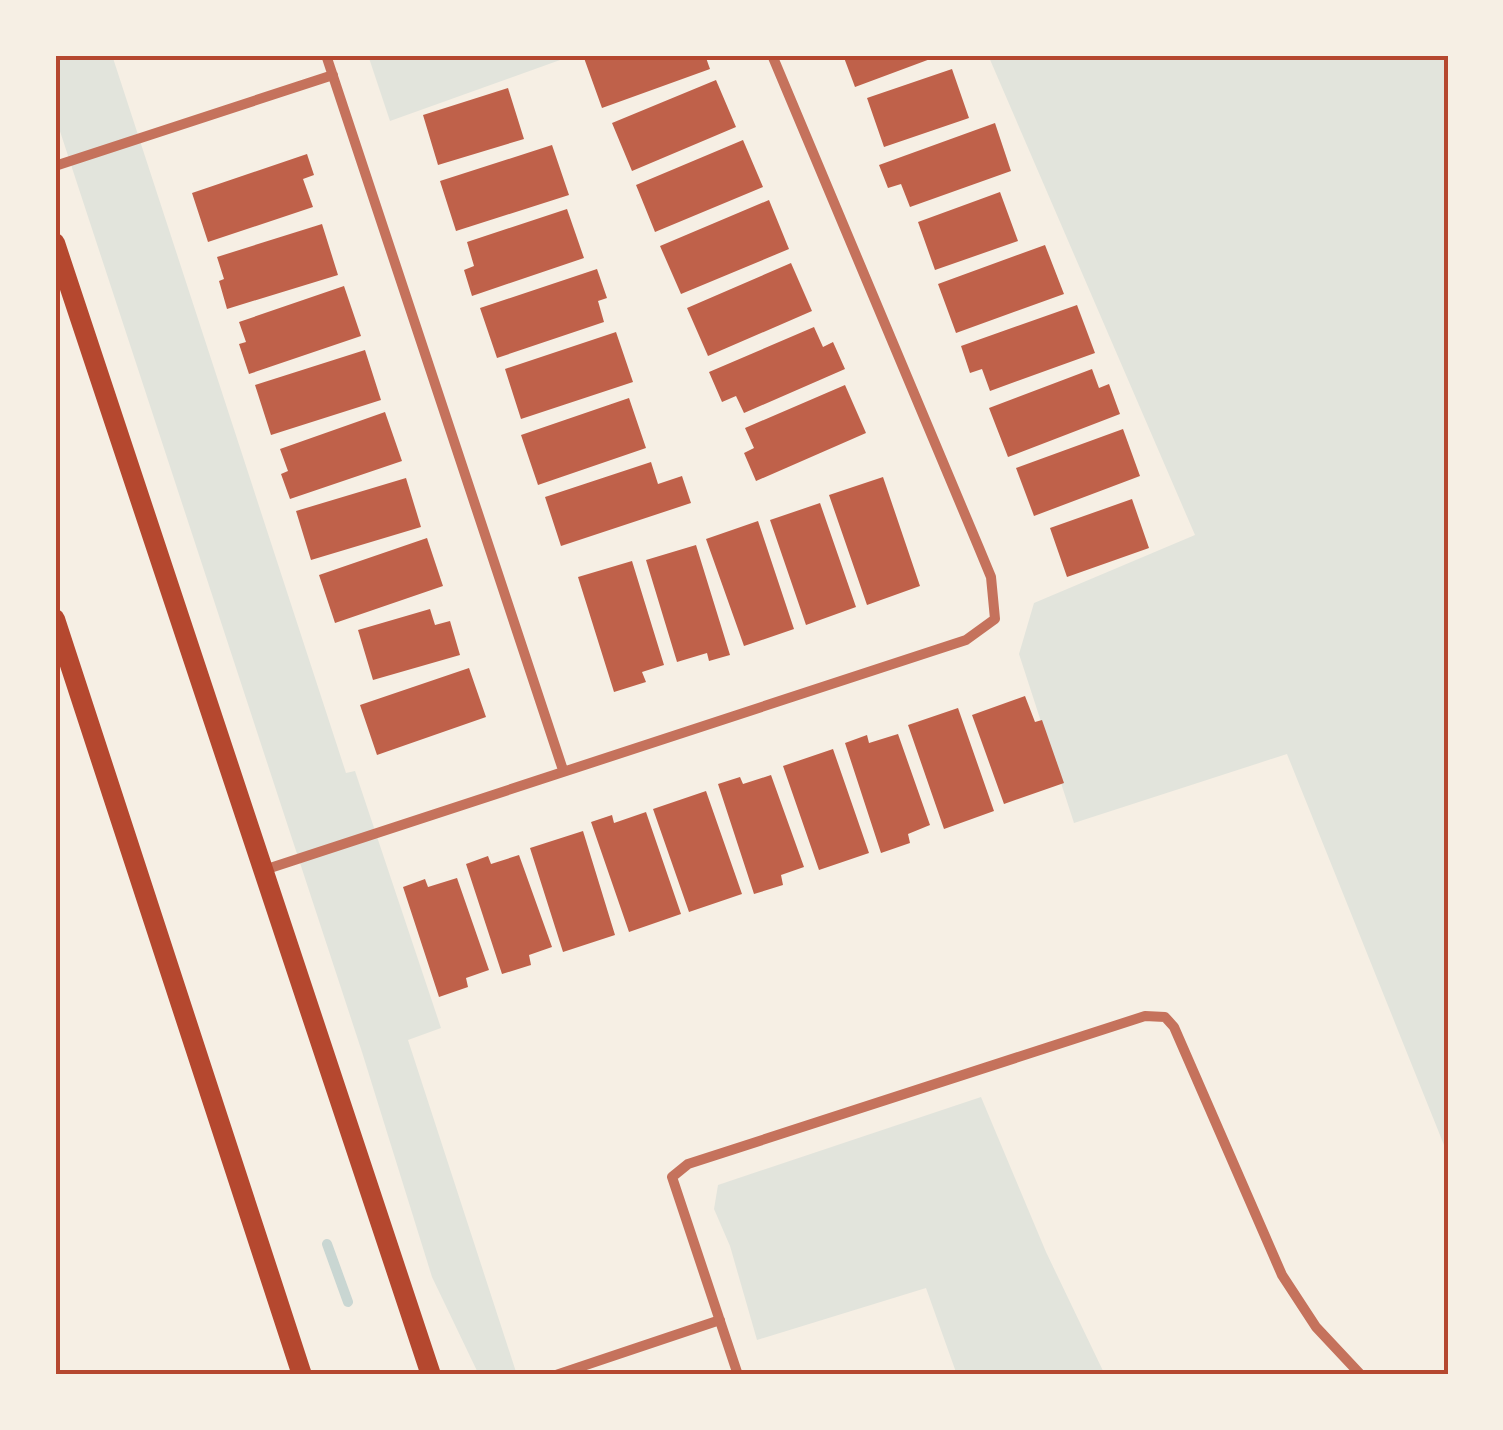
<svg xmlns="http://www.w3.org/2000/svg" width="1503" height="1430" font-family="Arial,sans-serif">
<rect width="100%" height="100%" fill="#f6efe4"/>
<!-- green -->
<path fill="#e2e4dc" d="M55,55h57l234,718 9,-2 86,257 -33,12 109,335h-38l-47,-98 -70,-225 -307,-936z
M368,55h206l-184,66z
M988,55h460v1100l-161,-401 -213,69 -55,-169 15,-51 161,-68z
M981,1097l65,155 59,123h-148l-31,-87 -169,52 -27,-94 -16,-37 4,-24z"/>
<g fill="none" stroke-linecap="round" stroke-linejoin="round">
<!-- stream -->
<path stroke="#c9d6d2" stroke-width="10" d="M327,1244l21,58"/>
</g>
<!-- building -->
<path fill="#bf614a" d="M594,55h111l5,14 -108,39 -18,-50z
M843,55h98l-86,32z
M952,69l17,49 -85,29 -17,-49z
M716,80l20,47 -104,44 -20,-48z
M508,88l16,51 -86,26 -15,-50z
M995,123l16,48 -101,36 -9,-23 -13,4 -9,-23z
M743,140l20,47 -108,45 -19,-47z
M552,145l17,50 -113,36 -16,-50z
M307,154l7,21 -11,4 10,28 -105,35 -16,-49z
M1000,192l18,49 -83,29 -17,-48z
M769,200l20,49 -108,45 -21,-48z
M567,209l17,49 -112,38 -8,-26 10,-4 -7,-24z
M322,224l16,51 -111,34 -8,-28 5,-2 -7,-22z
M1045,245l19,49 -108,39 -18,-49z
M791,263l21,48 -104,45 -21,-48z
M597,269l10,29 -9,3 6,21 -107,36 -17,-50z
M344,286l17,50 -112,38 -10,-30 7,-2 -7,-20z
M1077,305l18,48 -105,38 -8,-22 -12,4 -9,-27z
M814,327l9,20 10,-5 12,27 -101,44 -8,-17 -14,6 -13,-30z
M616,332l17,50 -112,37 -16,-50z
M365,350l16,50 -110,35 -16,-50z
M1092,369l7,19 10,-4 11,30 -112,43 -19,-49z
M845,385l21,48 -110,48 -12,-28 10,-5 -9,-20z
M629,398l17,50 -108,37 -17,-50z
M385,412l17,49 -112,38 -9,-25 7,-3 -8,-22z
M1123,429l17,47 -106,40 -18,-48z
M651,462l7,22 24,-8 9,27 -130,43 -16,-49z
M883,477l37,109 -53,19 -38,-110z
M406,478l15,49 -110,33 -15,-49z
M1132,499l17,49 -82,29 -17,-49z
M820,503l36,104 -50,18 -36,-105z
M758,521l36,108 -50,17 -38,-107z
M427,538l16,48 -108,37 -16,-48z
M696,545l34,110 -21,6 -2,-8 -30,9 -31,-102z
M632,561l32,104 -22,7 4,10 -32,10 -36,-115z
M430,609l5,16 15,-4 10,34 -87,25 -15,-50z
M469,668l17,49 -109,38 -17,-50z
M1025,696l10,26 7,-2 22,63 -60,21 -32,-89z
M958,708l36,103 -50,18 -36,-104z
M898,734l32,91 -22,9 2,9 -29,10 -36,-110 22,-8 2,8z
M833,749l36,104 -50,17 -36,-104z
M771,775l33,92 -23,8 2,10 -29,9 -36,-110 22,-7 3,7z
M706,791l36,103 -53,18 -36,-103z
M646,812l35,102 -52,18 -38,-110 21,-7 2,8z
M583,831l32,104 -52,17 -33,-104z
M519,855l33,92 -23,8 2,10 -29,9 -36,-110 22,-8 3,8z
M457,878l32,92 -23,8 2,9 -29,10 -36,-110 22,-8 3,8z"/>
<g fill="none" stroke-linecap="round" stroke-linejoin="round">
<!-- minor -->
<path stroke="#c5725c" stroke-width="10" d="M326,55l237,715
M55,166l278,-91
M264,870l702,-230 29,-21 -4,-42 -12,-29 -207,-493
M556,1375l164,-55
M738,1375l-66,-198 16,-13 457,-148 20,1 9,10 108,248 34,52 45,48"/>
<!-- secondary -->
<path stroke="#b5482f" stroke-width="20" d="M55,243l376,1132
M55,619l247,756"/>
</g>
<!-- border -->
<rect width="1503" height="1430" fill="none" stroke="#f6efe4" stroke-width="115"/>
<rect x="58" y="58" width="1388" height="1314" fill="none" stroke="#b5482f" stroke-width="4"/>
</svg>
